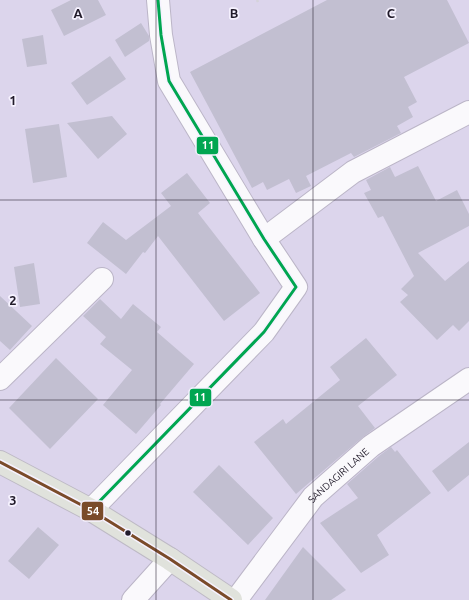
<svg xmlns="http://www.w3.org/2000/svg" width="469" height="600" font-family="Ubuntu,sans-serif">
<rect width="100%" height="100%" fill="#dcd5ec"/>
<!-- building -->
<path fill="#c2bfd1" d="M71,0h27l8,15 -42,21 -13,-26z
M327,0h120l22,43 -65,34 13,25 -9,5 5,10 -16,9 4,7 -47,24 -3,-4 -45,23 5,10 -15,7 -7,-14 -22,11 -4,-8 -11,6 -62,-116z
M141,23l8,13v5l-24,16 -10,-17z
M43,35l4,29 -20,3 -5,-28z
M110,56l16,23 -39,26 -16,-22z
M112,116l15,18 -29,25 -31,-36z
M59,124l8,53 -34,6 -8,-54z
M418,166l18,35 21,-11 12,24v12l-51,27 27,28 24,-20v60l-10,10 -6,-6 -16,15 -37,-38 8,-7 -7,-6 13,-13 -31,-60 -5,2 -14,-25 7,-3 -5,-10 24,-13 5,10z
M187,173l23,30 -12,10 62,80 -36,28 -66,-85 -13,17 -2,-1 -17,22 -39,-31 16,-21 23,18 45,-34 -10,-13z
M34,263l6,41 -20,3 -6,-40z
M0,296l32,30 -22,24 -10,-9z
M100,299l21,20 12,-15 28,23 -4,5 37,32 -34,40 1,1 -25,29 -33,-29 29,-35 -32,-26 6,-7 -23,-21z
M366,338l31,37 -39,31 17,22 -12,9 -67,57 -42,-52 29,-23 3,5 54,-44 -10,-13z
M56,358l42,41 -48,50 -41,-41z
M469,442v33l-21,17 -16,-21z
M391,447l4,5 2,-2 34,43 -54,42 12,20 -28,18 -41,-50 38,-25 -11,-14 32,-28z
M219,465l54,53 -25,27 -55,-53z
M38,527l21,18 -30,34 -21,-18z
M303,547l43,43 -15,10h-66z"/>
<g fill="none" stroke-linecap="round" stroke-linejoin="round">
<!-- minor casing -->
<g stroke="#bbb5c7" stroke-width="24">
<g id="minor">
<path d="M264,239l89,-67 116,-60"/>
<path d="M0,379l102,-100"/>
<path d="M91,510l173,-178 32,-45 -32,-48 -95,-158 -8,-46 -3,-35"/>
<path d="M133,600l37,-41"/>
<path id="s1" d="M236,600l77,-103 58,-51 98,-67"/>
</g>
</g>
<!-- primary casing -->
<g stroke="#bebac5" stroke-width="24">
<path id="primary" d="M0,462l91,48 79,49 61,41"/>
</g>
<!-- path -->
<path stroke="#d5d3da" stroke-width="2.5" stroke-dasharray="4 2" stroke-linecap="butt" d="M257,0l1,2"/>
<!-- minor -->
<use href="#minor" stroke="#faf9fc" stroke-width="22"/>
<!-- primary -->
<use href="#primary" stroke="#e0e2dc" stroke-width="22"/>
<!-- bus-1 casing -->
<g stroke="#f6f2ff" stroke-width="6">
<path id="bus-1" d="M0,462l91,48 79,49 61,41"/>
</g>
<!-- bus-2 casing -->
<g stroke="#f6f2ff" stroke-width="6">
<path id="bus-2" d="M91,510l173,-178 32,-45 -32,-48 -95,-158 -8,-46 -3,-35"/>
</g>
<!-- bus-1 -->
<use href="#bus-1" stroke="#7a4b2a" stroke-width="3"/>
<!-- bus-2 -->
<use href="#bus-2" stroke="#00a651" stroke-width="3"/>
</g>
<!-- grid -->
<path fill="none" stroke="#211b2a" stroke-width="1" stroke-opacity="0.55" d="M156,0v600M313,0v600M0,200h469M0,400h469"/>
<!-- markers -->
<circle fill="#211b2a" stroke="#f6f2ff" stroke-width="1.5" cx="128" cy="533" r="3.5"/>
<g text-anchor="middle" stroke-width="3.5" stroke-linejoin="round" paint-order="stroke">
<!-- street labels -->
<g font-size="10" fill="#211b2a" stroke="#f6f2ff">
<text dy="4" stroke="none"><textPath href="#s1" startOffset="162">SANDAGIRI LANE</textPath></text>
</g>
</g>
<g font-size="13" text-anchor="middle" font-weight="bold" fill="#211b2a" stroke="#f6f2ff" stroke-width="3.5" stroke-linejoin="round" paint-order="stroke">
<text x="78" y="18">A</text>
<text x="234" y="18">B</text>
<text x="391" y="18">C</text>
<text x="13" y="105">1</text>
<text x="13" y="305">2</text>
<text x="13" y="505">3</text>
</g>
<g stroke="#f6f2ff" stroke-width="1.5">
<rect x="196" y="136" width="23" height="19" rx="4" fill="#00a651"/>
<rect x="189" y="388" width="23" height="19" rx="4" fill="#00a651"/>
<rect x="81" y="501" width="23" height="20" rx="4" fill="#7a4b2a"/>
</g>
<g font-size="11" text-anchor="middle" font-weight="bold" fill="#fff">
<text x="208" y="149">11</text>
<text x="200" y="401">11</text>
<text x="93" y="515">54</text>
</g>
</svg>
